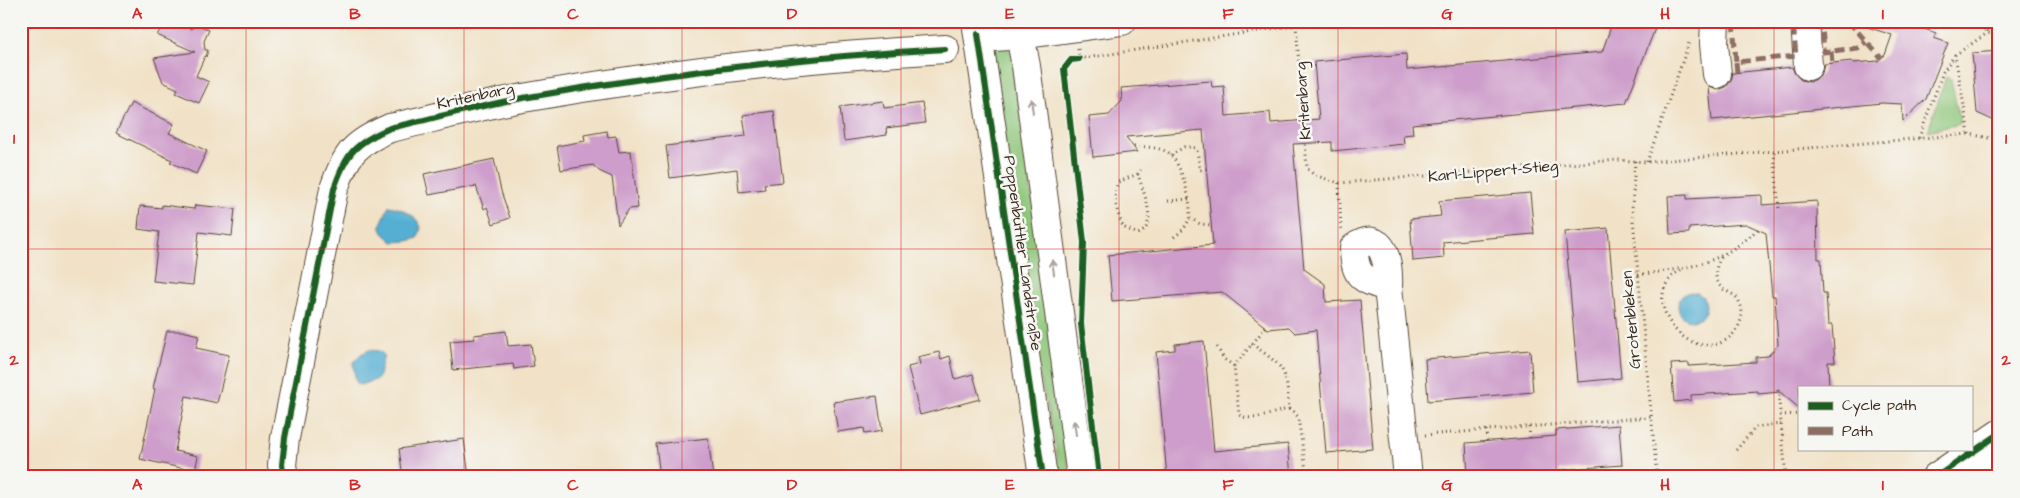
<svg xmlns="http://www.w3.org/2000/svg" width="2020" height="498" font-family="'Architects Daughter',sans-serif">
<rect width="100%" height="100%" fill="#f6f6f2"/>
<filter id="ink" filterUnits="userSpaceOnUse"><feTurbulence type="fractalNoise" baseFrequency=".02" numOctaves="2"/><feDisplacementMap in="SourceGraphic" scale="10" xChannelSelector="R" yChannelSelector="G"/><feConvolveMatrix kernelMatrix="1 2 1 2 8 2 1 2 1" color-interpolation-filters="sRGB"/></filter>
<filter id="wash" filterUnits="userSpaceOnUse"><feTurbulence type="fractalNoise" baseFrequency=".0096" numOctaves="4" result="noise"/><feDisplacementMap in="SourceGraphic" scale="20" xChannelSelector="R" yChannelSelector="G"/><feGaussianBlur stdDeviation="1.12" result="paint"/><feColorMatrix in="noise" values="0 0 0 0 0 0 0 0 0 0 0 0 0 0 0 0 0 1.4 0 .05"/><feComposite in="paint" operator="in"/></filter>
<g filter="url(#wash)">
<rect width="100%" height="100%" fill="#f1e2c7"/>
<!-- green -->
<path fill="#8dc579" stroke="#64784c" d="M1000,41l13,12 57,424h-11l-4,-36 -18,-76 -46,-299 4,-22z
M1946,77l5,2 9,45 -32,7z"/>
<!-- water -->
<path fill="#55afd3" stroke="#486c78" d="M389,206c13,2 27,9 32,21l-3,11 -10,3 -15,1 -10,-9 -3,-7z
M1678 306a14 14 0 1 1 28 0a14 14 0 1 1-28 0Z
M369,350l10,1 5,4 -6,24 -18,6 -4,-3 -3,-19 8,-9z"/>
<g id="blocks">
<!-- building -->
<path fill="#ce9dcb" d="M166,21h21l3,8 9,-4 10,5 -5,11 1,9h3l-2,7 -1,-1 -9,20 13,6 -10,21 -23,-10 2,-4 -15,-7 -9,-24 41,-6 -38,-17z
M1613,21h45l-32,82 -214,21 1,10 -10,1 1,9 -72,7v-9l-39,2 11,125 21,15 1,18 34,-2 13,149 -47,4 -10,-123 -21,3 -6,-6 -21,2 -46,-37 -110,9 -4,-46 105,-10 -10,-115 -77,7 11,15 -44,5 -4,-40 20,-2 13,-14 -1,-13 90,-7 1,6 12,-1 2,30 44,-4 1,11 48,-4 -5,-57 92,-8 1,16 195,-18z
M1859,21h42l35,12 -2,5 14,5 -22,56 -23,22 -1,-17 -20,-1 -170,17 -3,-33 9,3 8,-3 5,-6 2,-8 59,-6 3,7 6,6 9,2 6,-3 6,-6 2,-9 28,-3 1,2 25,-2 7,-6 7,-20 -34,-11z
M1999,51v72l-22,-10 -5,-60z
M883,101l1,7 38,-5 3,20 -39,5 1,7 -43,6 -4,-34z
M131,103l43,21 -5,9 38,18 -11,23 -26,-12 2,-2 -56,-27z
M774,111l9,71 -19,2 1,5 -26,3 -2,-23 -67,9 -4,-32 80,-10 -3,-21z
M607,131l1,6 8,-1 3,16 12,-1 7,57 -9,1 -11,16 -6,-48 -13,-6 -6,-6 -32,5 -4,-24 28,-5 -1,-6z
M494,159l7,32 9,27 -17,6 -6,-17 -3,2 -8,-23 -47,9 -5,-21z
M1530,193l4,41 -91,8 1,16 -31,3 -3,-42 31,-3 -2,-15z
M1687,195v4l75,-4v10l55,-4 1,58h3l2,34h3l2,32h4l3,37h-7l1,25h-30v21l-19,-16 -22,2v-3l-67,4v5l-17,2 -3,-38 18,-1v3l67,-4v-5l12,-1 10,-11 -3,-49h-3l-6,-63 -20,-9 -57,4v5l-19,1 -2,-38z
M162,205l32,4 1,-4 40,4 -3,27 -33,-4 -6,53 -40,-4 6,-49 -21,-3 2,-23 22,2z
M1608,228l13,150 -43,4 -13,-150z
M167,331h15l17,4 -3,13 33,7 -12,48 -31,-7 -11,55 23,5 -3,15 -55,-12 15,-70 -2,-1z
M506,331l2,15 23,-2 3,22 -20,3 -1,-5 -60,6 -3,-29 25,-2 -1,-4z
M1204,341l10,110 74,-7 3,33h-124l-11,-125 19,-2v-6z
M1530,350l3,42 -105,9 -3,-42z
M939,352l2,7 9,-3 5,23 18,-5 7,25 -60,16 -12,-48 12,-3 -2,-7z
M877,396l5,35 -17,3 -1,-6 -26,4 -5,-30z
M1619,425l3,40 -63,5 1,7h-92l-2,-34 90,-7v-6z
M708,438l5,39h-53l-4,-33z
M464,439l5,38h-66l-4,-28z"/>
</g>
</g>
<g filter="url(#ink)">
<use href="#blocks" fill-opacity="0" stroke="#564637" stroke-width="1"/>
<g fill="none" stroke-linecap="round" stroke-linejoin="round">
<!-- minor casing -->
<g stroke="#564637" stroke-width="30">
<path id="minor" d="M1715,21l-1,23 3,30
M1805,21l3,45
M978,34l17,3 25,-2 102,-14
M1388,287c-25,-7 -34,-10 -34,-39 31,-22 35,18 34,39l20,190
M284,477l-2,-12 3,-27 49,-249c12,-36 21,-46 56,-61 44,-10 89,-22 133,-30 140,-25 281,-41 422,-49
M1936,477l63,-43
M1977,477l22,-21"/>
</g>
<!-- major casing -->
<g stroke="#564637" stroke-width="30">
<path id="major" d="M976,21l67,456
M1015,21l5,14 6,31 55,411"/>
</g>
<!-- path -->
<path stroke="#564637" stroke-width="3" stroke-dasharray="1 4" stroke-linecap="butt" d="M1986,21v13
M1296,25l11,143 7,7 25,8 279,-23 29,2 322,-28
M1999,31l-13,3 -31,21 14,79 30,6
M1078,49l1,10 217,-34 13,-4
M1919,138l24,-66 11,-16
M1134,146c11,1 26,1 35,7 11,8 25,52 20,66 -3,9 -10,15 -18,20
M1774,152l5,57
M1171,155l13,-8h9l4,3 3,20 6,-1
M1635,161l-3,47 25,269
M1647,162l42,-119
M1138,174l-20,8c-6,15 -1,30 5,45l15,7c22,-8 4,-44 0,-60l3,-4
M1339,183l2,46
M1168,201l21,-2
M1190,218l10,6 11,1
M1681,270c-46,25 4,95 45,70 14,-9 22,-29 10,-43 -4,-4 -9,-5 -13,-8 -11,-10 -8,-24 0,-34
M1638,275c52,-8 79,-8 120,-46
M1252,344c34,25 34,23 37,65 -17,3 -35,14 -50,6l-5,-49 32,-39
M1217,347l7,12 10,7
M1778,390l8,87
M1289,409l5,3 4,5 9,60
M1780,415l19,-1
M1529,427l1,11
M1486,430l1,11
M1425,435l227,-18
M1736,450l20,-23 25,-3
M1894,472l1,5"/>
<!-- minor -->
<use href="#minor" stroke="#fff" stroke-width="28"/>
<!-- major -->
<use href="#major" stroke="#fff" stroke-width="28"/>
<!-- quiet -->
<path stroke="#8d6e63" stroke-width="5" stroke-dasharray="10 5" stroke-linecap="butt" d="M1733,21l3,41 60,-6 -3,-35
M1829,21l-7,6 2,25 34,-4 8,-6
M1848,21l33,37
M1831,51l1,12
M1736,62l1,10"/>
<!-- cycleway casing -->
<g stroke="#f6f6f2" stroke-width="9">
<path id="cycleway" d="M978,34l65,443
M1079,59l-8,1 -7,9 20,173 -3,82 18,153
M284,477l-2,-12 3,-27 49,-249c12,-36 21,-46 56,-61 44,-10 89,-22 133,-30 140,-25 281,-41 422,-49
M1936,477l63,-43"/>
</g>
<!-- cycleway -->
<use href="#cycleway" stroke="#1b5e20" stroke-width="6"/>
</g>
<!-- one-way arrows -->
<defs><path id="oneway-shaft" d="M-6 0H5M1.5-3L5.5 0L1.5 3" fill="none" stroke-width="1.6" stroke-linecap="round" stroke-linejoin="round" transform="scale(1.25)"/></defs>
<g stroke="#a79f9a">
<use href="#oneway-shaft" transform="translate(1032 106) rotate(-98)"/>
<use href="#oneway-shaft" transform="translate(1053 267) rotate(-98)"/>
<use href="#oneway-shaft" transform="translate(1075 428) rotate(-98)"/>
</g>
</g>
<!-- grid -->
<path fill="none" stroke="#d62828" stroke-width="1" stroke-opacity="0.55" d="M246,21v456M464,21v456M682,21v456M901,21v456M1119,21v456M1338,21v456M1556,21v456M1774,21v456M21,249h1978"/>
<g text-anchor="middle" stroke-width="5" stroke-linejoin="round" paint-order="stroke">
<!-- street labels -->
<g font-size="16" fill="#3b2a1e" stroke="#f6f6f2">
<text transform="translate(475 95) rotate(-12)" y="6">Kritenbarg</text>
<text transform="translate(1302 101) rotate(-94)" y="6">Kritenbarg</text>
<text transform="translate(1493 170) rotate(-5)" y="6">Karl-Lippert-Stieg</text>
<text transform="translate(1024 253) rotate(82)" y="6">Poppenbüttler Landstraße</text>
<text transform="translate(1630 320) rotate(-95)" y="6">Grotenbleken</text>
</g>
</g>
<!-- margin -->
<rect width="2020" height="498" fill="none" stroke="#f6f6f2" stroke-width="55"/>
<!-- legend -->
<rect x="1798" y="386" width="175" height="65" fill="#f6f6f2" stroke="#aba49d"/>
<rect x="1808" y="402" width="25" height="8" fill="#1b5e20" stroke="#aba49d"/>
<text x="1842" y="410" font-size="15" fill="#3b2a1e">Cycle path</text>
<rect x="1808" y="427" width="25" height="8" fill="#8d6e63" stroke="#aba49d"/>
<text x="1842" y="436" font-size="15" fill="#3b2a1e">Path</text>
<rect x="28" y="28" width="1964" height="442" fill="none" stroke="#d62828" stroke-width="2"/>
<g font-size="16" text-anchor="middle" font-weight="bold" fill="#d62828">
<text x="137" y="19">A</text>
<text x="355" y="19">B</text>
<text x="573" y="19">C</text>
<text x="792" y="19">D</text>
<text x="1010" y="19">E</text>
<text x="1228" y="19">F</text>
<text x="1447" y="19">G</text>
<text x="1665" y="19">H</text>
<text x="1883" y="19">I</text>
<text x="14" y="144">1</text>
<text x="2006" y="144">1</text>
<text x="14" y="365">2</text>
<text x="2006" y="365">2</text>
<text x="137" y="490">A</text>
<text x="355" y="490">B</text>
<text x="573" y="490">C</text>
<text x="792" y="490">D</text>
<text x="1010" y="490">E</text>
<text x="1228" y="490">F</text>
<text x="1447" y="490">G</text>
<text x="1665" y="490">H</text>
<text x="1883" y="490">I</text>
</g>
</svg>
